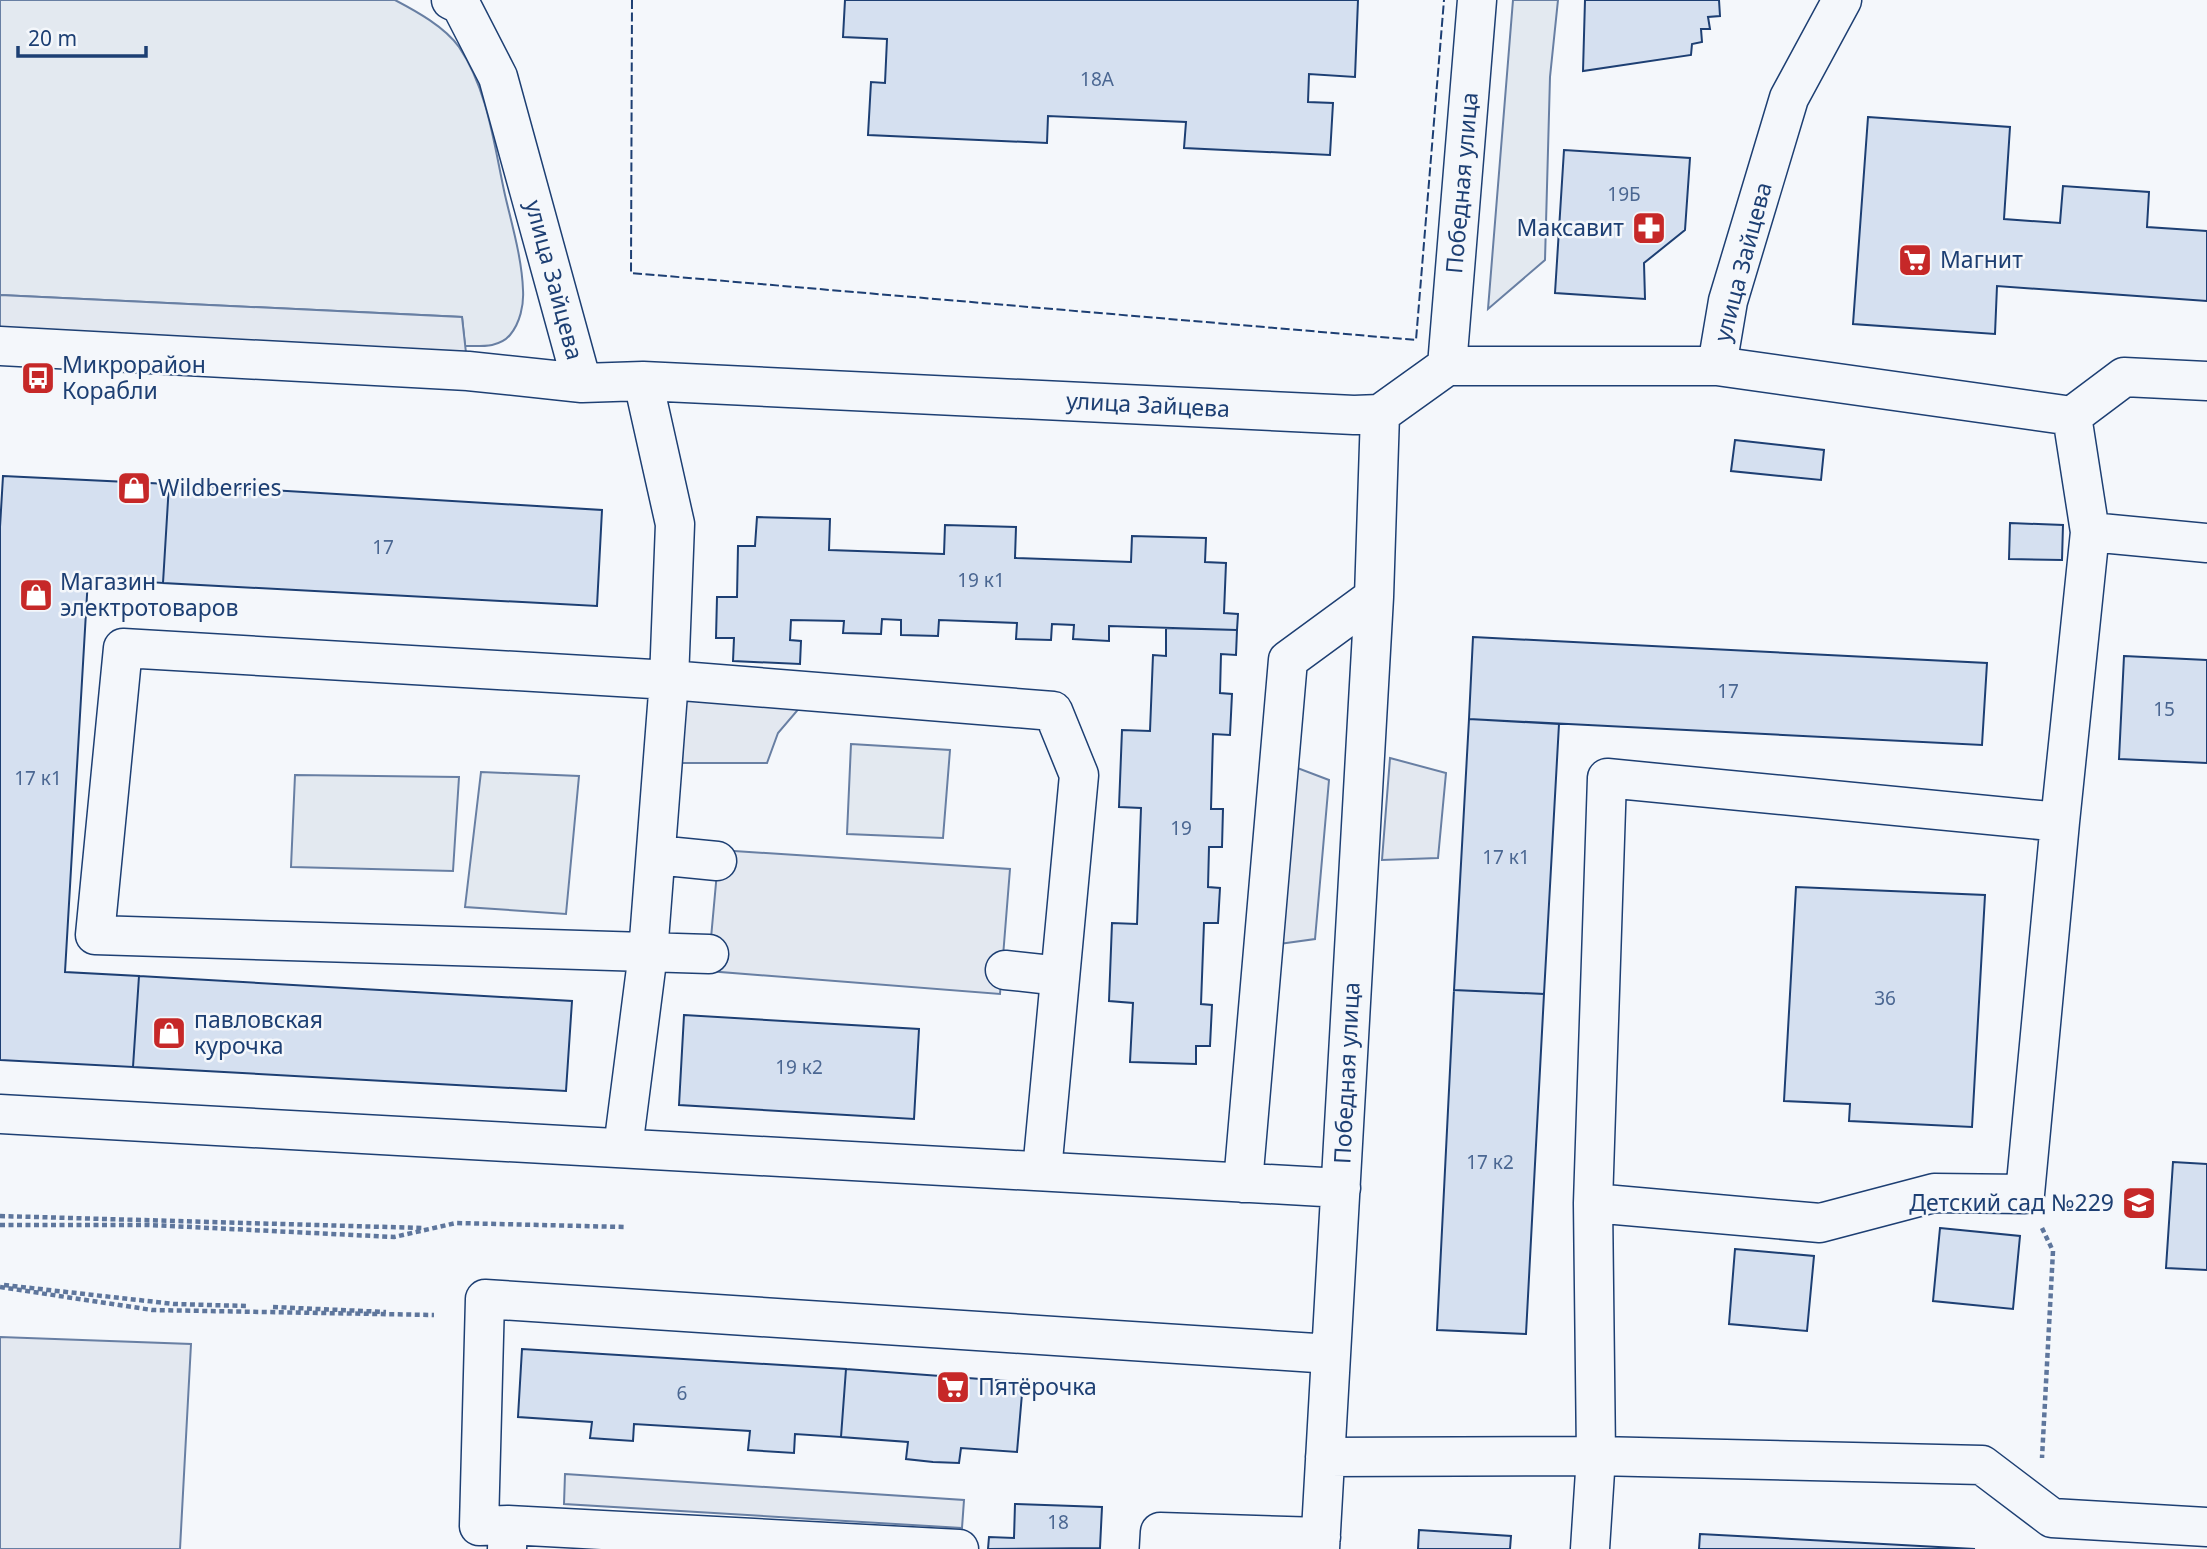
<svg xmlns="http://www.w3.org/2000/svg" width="2207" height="1549" font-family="'Noto Sans',sans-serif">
<rect width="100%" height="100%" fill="#f4f7fb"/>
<!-- green -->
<path fill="#e3e9f0" stroke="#687fa3" stroke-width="2" d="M0,0h395c21,11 50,27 64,47 29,43 35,98 46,148 7,30 17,64 18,95 1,15 -3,33 -13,45 -11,13 -29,11 -45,11l-3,-29 -462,-22z
M1513,0h45l-8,77 -5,183 -57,49z
M851,744l99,6 -7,88 -96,-4z
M481,772l98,4 -13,138 -101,-7z
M295,775l164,2 -6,94 -162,-4z"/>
<!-- parking -->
<path fill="#e3e8f0" stroke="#687fa3" stroke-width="2" d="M0,295l462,22 6,54 -468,-25z
M684,682l118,23 -24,28 -11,30h-85z
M1390,758l56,15 -8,85 -56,2z
M1279,761l50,19 -14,159 -51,7z
M719,850l291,19 -10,125 -292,-23z
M0,1337l191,7 -11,205h-180z
M565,1474l399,26 -2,28 -398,-24z"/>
<!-- building -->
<path fill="#d5e0f0" stroke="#1d3f73" stroke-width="2" d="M845,0h513l-3,77 -46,-3 -1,28 25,1 -3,52 -146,-7 2,-26 -138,-6 -1,27 -179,-8 3,-53 14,1 2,-44 -44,-2z
M1585,0h134l1,16 -12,1 2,12h-9l1,13 -10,2 -1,11 -108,16z
M1868,117l142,10 -6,92 56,4 3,-37 86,6 -2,35 60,4v70l-210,-15 -2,48 -142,-10z
M1564,150l126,8 -5,72 -41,33 1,36 -90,-6z
M1735,440l89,10 -3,30 -90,-9z
M3,476l166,8 -6,99 -75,-5 -23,394 74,4 -6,91 -133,-7v-533z
M169,484l433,26 -5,96 -434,-23z
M757,517l73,2 -1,31 115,4 1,-29 71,2 -1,31 116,4 1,-26 74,2 -1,24 21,1 -2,50 14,1 -1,16 -128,-4v15l-36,-2 1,-14 -22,-1 -1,16 -35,-1 1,-16 -78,-3 -1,16 -37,-1v-15l-19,-1 -1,15 -38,-1 1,-12 -53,-1 -1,20 11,1 -1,23 -67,-3 1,-23h-18l1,-41h20l1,-51h17z
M2010,523l53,2 -1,35 -53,-1z
M1166,628l71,2 -1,25 -15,-1 -1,39 12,1 -2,41 -17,-1 -2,75h12l-1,38h-13l-1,40 12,1 -2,35h-14l-3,81 11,1 -2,41h-14v18l-66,-2 3,-59 -24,-2 3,-78 25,1 4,-116 -22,-1 3,-77 28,1 3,-76 13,1z
M1473,637l514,26 -5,82 -513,-26z
M2124,656l83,4v103l-88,-4z
M1469,719l90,5 -15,270 -90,-4z
M1796,887l189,8 -13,232 -123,-6 1,-17 -66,-3z
M139,976l433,25 -6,90 -433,-24z
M1454,990l90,4 -18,340 -89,-4z
M684,1015l235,14 -5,90 -235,-14z
M2173,1162l34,2v106l-41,-2z
M1940,1228l80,8 -7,73 -80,-8z
M1735,1249l79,7 -7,75 -78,-7z
M522,1349l324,20 -5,68 -46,-3 -1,19 -46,-3 2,-19 -116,-7 -1,17 -43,-3 2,-16 -74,-5z
M846,1369l177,13 -6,70 -56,-4 -2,15 -26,-1 -27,-3 2,-17 -67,-5z
M1015,1504l87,3 -2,41 -112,1 1,-12 25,1z
M1419,1530l92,6 -1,13h-92z
M1700,1534l275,15h-276z"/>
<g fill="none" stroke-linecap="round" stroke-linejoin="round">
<!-- minor casing -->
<g stroke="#1d3f73" stroke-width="41">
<path id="minor" d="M451,0l10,5 37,72 84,306
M0,346l468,25 114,12 61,-2 711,34 26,-1 67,-48h270l11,-65 61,-203 53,-98
M1447,366l30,-366
M1717,366l355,50 52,-39 83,4
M2072,416l18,116 117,11
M2090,532l-30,290 -453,-44 -14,425 3,253 386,9 70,53 155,9
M656,855l61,6
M709,954l-614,-19 28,-287 546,32 384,31 26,64 -37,396
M1005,970l55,6
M0,1114l1341,74
M623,1148l25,-195 21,-273 6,-156 -32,-143
M1243,1183l45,-523 86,-63
M1593,1203l227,20 114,-30 91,1 35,-372
M1325,1457l271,-1 -6,93
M508,1525l451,24
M507,1549l1,-24 -29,1 6,-227 846,55
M1159,1549l1,-17 161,5
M1320,1549l54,-952 6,-183"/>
</g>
<!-- path -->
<path stroke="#5e769c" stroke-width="4.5" stroke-dasharray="5 3.5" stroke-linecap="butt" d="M0,1216l422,12
M0,1225h149l245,12 62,-14 168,4
M2042,1228l11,23 -11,207
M4,1285l170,19 72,2
M0,1287l152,23 282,5
M273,1307l113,5"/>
<!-- minor -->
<use href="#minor" stroke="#f4f7fb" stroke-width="38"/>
<!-- fence -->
<path stroke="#1d3f73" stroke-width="2" stroke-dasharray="9 3.5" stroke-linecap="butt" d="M632,0l-1,273 785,67 28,-340"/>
</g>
<!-- icons -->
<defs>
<g id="pharmacy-square" transform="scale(1.75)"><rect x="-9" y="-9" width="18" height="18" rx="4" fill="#c62828" stroke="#f4f7fb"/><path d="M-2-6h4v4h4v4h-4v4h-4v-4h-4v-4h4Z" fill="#fff"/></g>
<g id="supermarket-square" transform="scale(1.75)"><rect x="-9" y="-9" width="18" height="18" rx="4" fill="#c62828" stroke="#f4f7fb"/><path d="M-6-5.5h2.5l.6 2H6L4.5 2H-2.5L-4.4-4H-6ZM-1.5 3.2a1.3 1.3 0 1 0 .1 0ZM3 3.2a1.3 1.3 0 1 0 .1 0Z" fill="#fff"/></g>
<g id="bus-square" transform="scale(1.75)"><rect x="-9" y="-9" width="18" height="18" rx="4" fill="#c62828" stroke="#f4f7fb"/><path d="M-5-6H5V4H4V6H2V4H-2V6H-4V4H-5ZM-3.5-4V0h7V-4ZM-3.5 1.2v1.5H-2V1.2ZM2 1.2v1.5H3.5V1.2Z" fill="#fff"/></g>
<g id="shop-square" transform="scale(1.75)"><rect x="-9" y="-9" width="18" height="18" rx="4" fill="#c62828" stroke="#f4f7fb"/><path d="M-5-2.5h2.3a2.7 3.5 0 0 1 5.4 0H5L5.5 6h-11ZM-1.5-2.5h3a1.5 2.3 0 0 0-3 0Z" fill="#fff"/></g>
<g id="school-square" transform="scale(1.75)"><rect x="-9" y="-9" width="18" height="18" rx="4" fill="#c62828" stroke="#f4f7fb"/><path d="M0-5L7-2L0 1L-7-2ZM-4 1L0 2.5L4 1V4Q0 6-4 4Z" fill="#fff"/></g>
</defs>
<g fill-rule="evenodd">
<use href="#pharmacy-square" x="1649" y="228"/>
<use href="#supermarket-square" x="1915" y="260"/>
<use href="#bus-square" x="38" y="378"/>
<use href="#shop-square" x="134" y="488"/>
<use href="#shop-square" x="36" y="595"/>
<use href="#shop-square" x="169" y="1033"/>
<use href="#school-square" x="2139" y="1203"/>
<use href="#supermarket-square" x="953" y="1387"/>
</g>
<g text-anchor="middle" stroke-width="5" stroke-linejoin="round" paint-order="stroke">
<!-- number labels -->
<g font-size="19" fill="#4b6792">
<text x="1097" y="86">18А</text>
<text x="1624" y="201">19Б</text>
<text x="383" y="554">17</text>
<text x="981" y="587">19 к1</text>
<text x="1728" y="698">17</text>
<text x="2164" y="716">15</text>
<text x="38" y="785">17 к1</text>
<text x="1181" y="835">19</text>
<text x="1506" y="864">17 к1</text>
<text x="1885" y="1005">36</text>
<text x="799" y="1074">19 к2</text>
<text x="1490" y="1169">17 к2</text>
<text x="682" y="1400">6</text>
<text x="1058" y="1529">18</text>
</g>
<!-- street labels -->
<g font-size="23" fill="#1d3f73" stroke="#f4f7fb">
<text transform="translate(1462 183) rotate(-85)" y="8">Победная улица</text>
<text transform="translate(1743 262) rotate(-75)" y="8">улица Зайцева</text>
<text transform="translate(554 280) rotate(75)" y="8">улица Зайцева</text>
<text transform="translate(1148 405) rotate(3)" y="8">улица Зайцева</text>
<text transform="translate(1347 1073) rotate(-87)" y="8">Победная улица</text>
</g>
<!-- poi labels -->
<g font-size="23" fill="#1d3f73" stroke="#f4f7fb" text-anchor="start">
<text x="1624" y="236" text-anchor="end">Максавит</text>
<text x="1940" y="268">Магнит</text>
<text x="62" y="373">Микрорайон<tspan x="62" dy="26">Корабли</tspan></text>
<text x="158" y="496">Wildberries</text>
<text x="60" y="590">Магазин<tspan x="60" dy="26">электротоваров</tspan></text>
<text x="194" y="1028">павловская<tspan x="194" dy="26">курочка</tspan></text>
<text x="2114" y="1211" text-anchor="end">Детский сад №229</text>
<text x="978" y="1395">Пятёрочка</text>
</g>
</g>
<!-- scale -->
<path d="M18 46v10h128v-10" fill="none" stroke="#1d3f73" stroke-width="3.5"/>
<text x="28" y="46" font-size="21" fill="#1d3f73" stroke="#f4f7fb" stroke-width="5" paint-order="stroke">20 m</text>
</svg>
